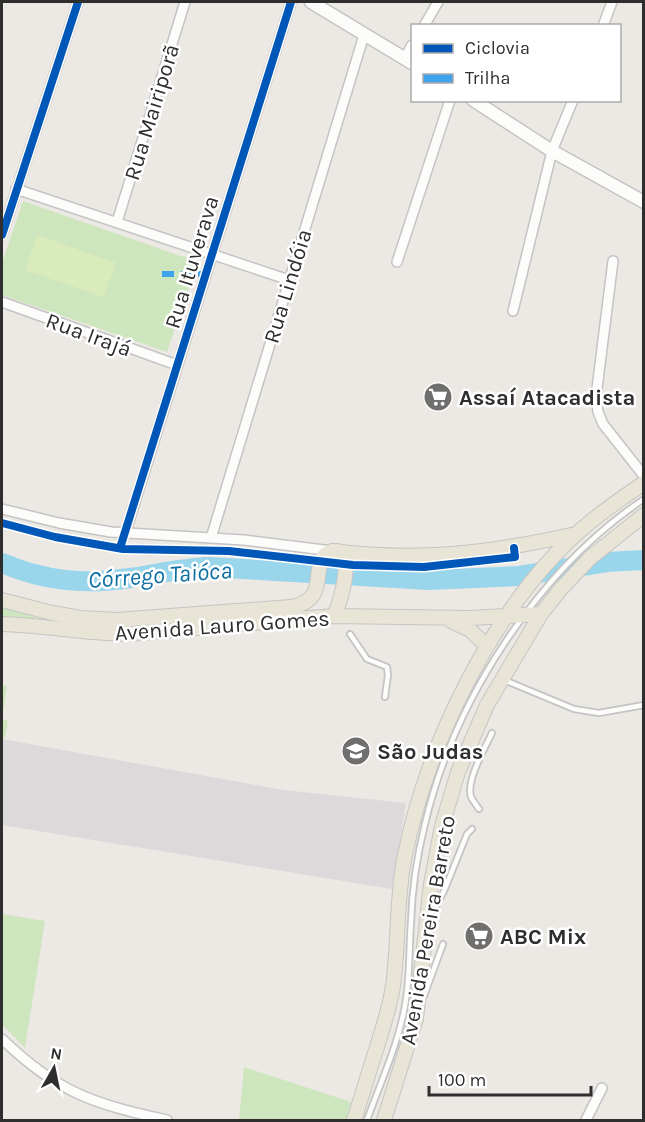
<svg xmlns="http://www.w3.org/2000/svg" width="645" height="1122" font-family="Karla,sans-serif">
<rect width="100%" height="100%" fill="#ece8e4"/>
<!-- industrial -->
<path fill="#dcd9db" d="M2,739l281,51 123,13 -14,86 -390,-64z"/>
<!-- green -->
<path fill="#cee6be" d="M23,201l175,61 -31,90 -165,-57v-32z
M2,606l40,13 -40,-3z
M2,685l5,1 -5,33 6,2 -3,17 -3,-1z
M2,914l43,7 -20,127 -23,-24z
M244,1067l107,35 -5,18h-107z"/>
<!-- pitch -->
<path fill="#d9eabb" d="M37,235l79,28 -12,34 -79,-27z"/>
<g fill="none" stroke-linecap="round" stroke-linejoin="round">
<!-- river -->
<path stroke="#99d6ec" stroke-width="20" d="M2,563c42,18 82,22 128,15 27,-4 52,-10 79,-11l220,13 90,-4 88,-14 37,-2"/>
<!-- service casing -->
<g stroke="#c5c4c5" stroke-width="8">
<path id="service" d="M350,634l17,25 20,8 1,8 -3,22
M504,680l70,29 25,4 45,-8
M479,809c-2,-3 -6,-8 -8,-12 -5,-17 14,-49 21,-64
M433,912l11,-21 23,-57 5,-5
M424,996l19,-52
M367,1120c14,-39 33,-79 39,-121 4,-25 3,-51 5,-77 1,-33 6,-66 14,-98 29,-124 113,-254 219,-325"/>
</g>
<!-- minor casing -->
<g stroke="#c5c4c5" stroke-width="12">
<path id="minor" d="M424,26l14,-24
M603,26l9,-24
M405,58l7,-13
M16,189l273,91
M117,222l68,-220
M2,235l76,-233
M613,261l-17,135 2,16 5,12 41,52
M397,262l53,-162
M2,302l175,63
M513,311l39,-160 21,-51
M2,509l57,14 52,9 133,8 88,11
M125,534l166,-532
M211,538l153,-503
M2,1039c55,53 91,65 165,81
M586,1120l16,-32"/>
</g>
<!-- secondary casing -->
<g stroke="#c5c4c5" stroke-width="15">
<path id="secondary" d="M311,2l101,61
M473,100l79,51 92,51"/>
</g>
<!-- primary casing -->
<g stroke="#c6c5c4" stroke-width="16">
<path id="primary" d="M2,600l50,13 29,5 35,2 175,-13c44,-8 14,-47 41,-56 86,11 159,2 244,-17
M333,616c7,-10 16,-46 11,-57 -1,-4 -3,-5 -6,-8
M451,621l19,9 17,16
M2,624c42,1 84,10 127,10l204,-18 138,2 70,-4
M354,1120c8,-24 15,-49 23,-73 6,-20 13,-40 16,-61 6,-44 3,-89 12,-131 22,-110 87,-244 170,-320 21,-19 45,-36 69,-52
M384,1120l32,-101 15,-135 11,-58 16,-54 29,-67 54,-91 19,-24 30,-32 54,-43"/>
</g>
<!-- service -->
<use href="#service" stroke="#fcfcfb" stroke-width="4.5"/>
<!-- minor -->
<use href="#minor" stroke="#fcfcfb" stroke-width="9"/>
<!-- secondary -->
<use href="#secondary" stroke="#fcfcfb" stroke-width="12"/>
<!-- primary -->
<use href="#primary" stroke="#e8e4d6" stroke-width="14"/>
<!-- quiet -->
<path stroke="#3ea3eb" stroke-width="6" stroke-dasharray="12 6" stroke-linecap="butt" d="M162,274h44"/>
<!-- cycleway casing -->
<g stroke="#fff" stroke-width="11">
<path id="cycleway" d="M2,235l76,-233
M2,523l53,14 68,12 106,2 124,14 71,2 91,-10 -1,-9
M120,548l171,-546"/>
</g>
<!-- cycleway -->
<use href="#cycleway" stroke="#0057b8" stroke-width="8"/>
</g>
<!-- icons -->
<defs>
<g id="supermarket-disc" transform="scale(1.5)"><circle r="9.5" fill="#706f6e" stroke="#fff"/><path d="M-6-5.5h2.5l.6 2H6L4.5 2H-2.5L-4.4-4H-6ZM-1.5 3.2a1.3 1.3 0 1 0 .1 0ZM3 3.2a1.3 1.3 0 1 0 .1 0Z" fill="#fff"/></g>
<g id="university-disc" transform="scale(1.5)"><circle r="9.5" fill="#706f6e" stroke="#fff"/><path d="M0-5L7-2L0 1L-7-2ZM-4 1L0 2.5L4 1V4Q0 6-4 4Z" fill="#fff"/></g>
</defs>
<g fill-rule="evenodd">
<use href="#supermarket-disc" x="438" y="397"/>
<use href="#university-disc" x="356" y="751"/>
<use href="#supermarket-disc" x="479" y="936"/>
</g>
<g text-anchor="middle" stroke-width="5" stroke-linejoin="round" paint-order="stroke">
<!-- street labels -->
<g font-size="22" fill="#2e2e2e" stroke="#fff">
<text transform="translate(151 112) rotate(-73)" y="8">Rua Mairiporã</text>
<text transform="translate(191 262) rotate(-73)" y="8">Rua Ituverava</text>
<text transform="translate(287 286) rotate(-73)" y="8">Rua Lindóia</text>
<text transform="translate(89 334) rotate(20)" y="8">Rua Irajá</text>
<text transform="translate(222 625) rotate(-4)" y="8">Avenida Lauro Gomes</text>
<text transform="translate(427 930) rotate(-80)" y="8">Avenida Pereira Barreto</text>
</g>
<!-- poi labels -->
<g font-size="22" font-weight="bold" fill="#2e2e2e" stroke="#fff" text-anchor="start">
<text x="459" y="405">Assaí Atacadista</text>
<text x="377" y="759">São Judas</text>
<text x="500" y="944">ABC Mix</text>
</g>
<!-- water labels -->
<g font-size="24" font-style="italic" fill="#0d6fa3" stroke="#fff">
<text transform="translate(160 575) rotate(-4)" y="8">Córrego Taióca</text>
</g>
</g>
<!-- border -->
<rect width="645" height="1122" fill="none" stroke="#2e2e2e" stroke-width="6"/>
<!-- legend -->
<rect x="411" y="24" width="210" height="78" fill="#ffffff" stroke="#ababab" stroke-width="1.5"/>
<rect x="423" y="44" width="30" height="9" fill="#0057b8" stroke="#ababab" stroke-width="1.5"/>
<text x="465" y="54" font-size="18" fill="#2e2e2e">Ciclovia</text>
<rect x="423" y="74" width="30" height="9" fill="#3ea3eb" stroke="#ababab" stroke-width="1.5"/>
<text x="465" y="84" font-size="18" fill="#2e2e2e">Trilha</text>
<!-- north arrow -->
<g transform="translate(54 1068) rotate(9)" stroke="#ffffff" stroke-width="4.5" paint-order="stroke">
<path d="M0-4.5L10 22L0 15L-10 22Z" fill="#2e2e2e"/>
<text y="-9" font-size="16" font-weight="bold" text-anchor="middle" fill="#2e2e2e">N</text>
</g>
<!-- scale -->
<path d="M429 1086v9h162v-9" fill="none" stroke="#2e2e2e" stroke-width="3"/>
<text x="438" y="1086" font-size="18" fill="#2e2e2e" stroke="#ffffff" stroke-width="4.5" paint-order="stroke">100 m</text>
</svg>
